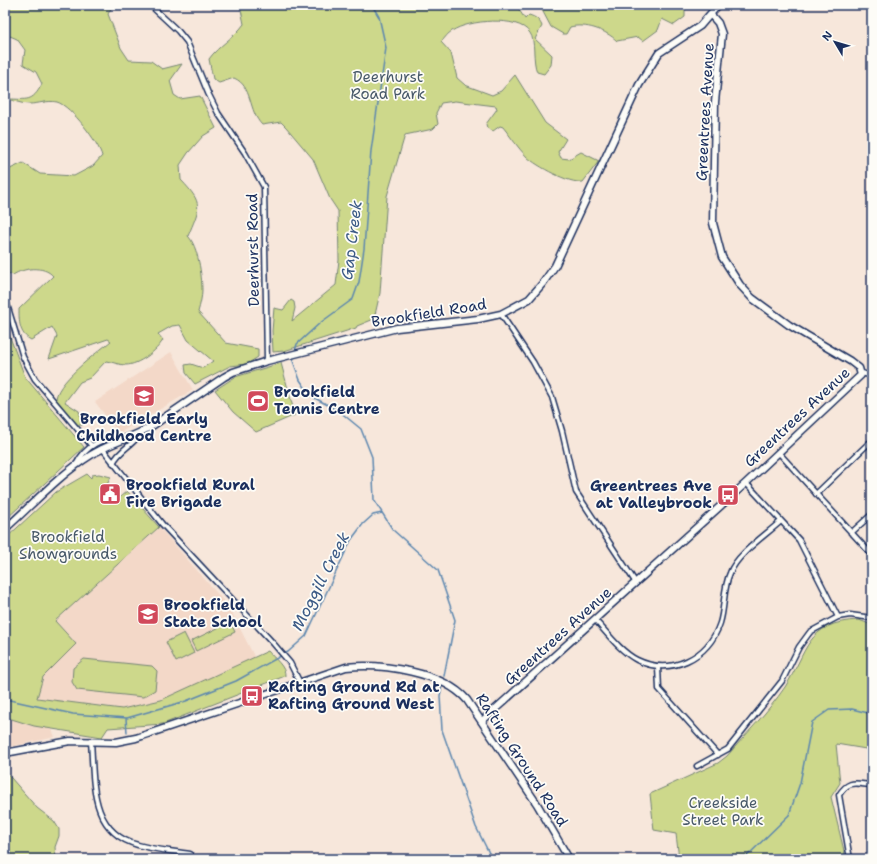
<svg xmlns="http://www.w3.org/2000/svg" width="877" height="864" font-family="'Shantell Sans',sans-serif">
<rect width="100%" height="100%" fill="#f7e7db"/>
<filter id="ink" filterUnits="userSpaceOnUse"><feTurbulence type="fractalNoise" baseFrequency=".025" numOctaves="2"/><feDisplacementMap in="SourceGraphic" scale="8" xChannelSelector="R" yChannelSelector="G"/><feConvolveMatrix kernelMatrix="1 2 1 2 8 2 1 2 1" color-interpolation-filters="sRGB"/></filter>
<g filter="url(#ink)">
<!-- built -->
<path fill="#f3d8c8" d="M171,352l22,38 -74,43 -24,-31z
M159,527l70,80 26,51 -94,42 -39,9 -85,-11 6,-21 33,-33 -21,-23z
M5,717l29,9 18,3 3,8 -50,11z"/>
<!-- green -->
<path fill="#cdd88b" stroke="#748474" d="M5,5h108l-5,9 13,34 8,12 22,1 11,8 20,-5 -12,17 4,14 6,4 20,-3 16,32 -13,8 -15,17 -8,12 1,15c23,24 19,27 7,56 10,10 14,40 14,54 0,7 -2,15 -4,22l28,31 32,6v8l-11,7 -17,2 -35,18 -9,-11 -1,-8 6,-1 12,4 10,-7 -25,-21 -8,-15 -8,1 -14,8 5,6c-6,11 -25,25 -37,25 -7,0 -13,-3 -20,-4l-16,17 -10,4 -15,20 14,9 4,14h-6c-7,-6 -19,-14 -21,-23 -3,-18 42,-50 55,-61l-3,-2 -59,20 8,-23 -5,-9 -21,13c-12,-6 -12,-19 -12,-31l34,-33c-9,-11 -30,-8 -40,-1l-8,-3v-93l5,-10 13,-6 17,11 34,2 19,-10 9,-10c-3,-13 -31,-50 -45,-54 -10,-2 -18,2 -28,2 -7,0 -15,-3 -21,-5 19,0 24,4 34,-15l-6,-12 -13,-8 2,-14 -8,-11 -7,-3 -5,8z
M240,5h276l9,14 4,-4c6,2 10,4 13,11l-7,13 17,16 -1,10 -7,9 -7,-2c-5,-12 -1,-31 -7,-39 -12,-18 -62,-13 -78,-2 -4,2 -7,7 -11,11l10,11 6,25 8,7 27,10 9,-4 14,-16 30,48 21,16 -8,13 3,6 8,1 12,-7 18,9 -16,21c-14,2 -46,-16 -56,-25 -9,-9 -16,-20 -24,-30l-3,-1 -7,5 -6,-3 -1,-4 11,-15 -1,-3 -41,-5 -14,2 -5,10 2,11 -5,5 -28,6 -18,61 -7,97 -6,26 -17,7 -1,2 -72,23 -11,1 -1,-21 2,-23 9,2 8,-10 3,2 1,6 -3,13 44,-36 3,-25 -1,-49 -8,-12 -17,-40 -27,-32 -5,-5 -19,3c-14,-14 -9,-39 -28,-47l-15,5 -6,-4 -4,-20c10,-14 25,-21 35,-35z
M542,5h143v12l-11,8 -12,-6 -4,11 -15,11 -5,-4 -21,4c-11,-11 -32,-18 -47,-14l-4,7h-3l-12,-7 -10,-19z
M5,324l20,53 59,70 -79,73z
M281,363l14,52 -39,17 -23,-20 -18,-22 20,-13z
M87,474l4,4 1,-3 7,-1 12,3 -8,15 10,11 14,-12 32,36 -104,94 21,23 -33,33 -6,21 85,11 39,-9 107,-49c6,7 18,16 17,25l-122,48 -55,4 -6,9 -68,-11 -29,-9v-178l51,-47z
M859,620l13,5v125l-36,-6 4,39 -9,14 15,62h-167l-3,-25 -22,-4 -4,-36 68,-31 9,-7c19,-22 41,-44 58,-69 23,-35 20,-65 74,-67z
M230,622l5,10 -39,19 -5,-10z
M184,633l10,20 -18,9 -10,-20z
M84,659l68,7 5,5 -2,19 -12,7 -66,-7 -5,-8 1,-14z
M5,771l32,37 17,13 5,8v7l-4,11 1,12h-43l-8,-8z"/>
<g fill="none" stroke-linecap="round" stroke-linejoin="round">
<!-- stream -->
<path stroke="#5b86af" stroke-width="1.5" d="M295,351l2,-7 23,-21 33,-24 6,-17 5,-33 7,-98 15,-103 -7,-31 -7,-12
M294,357l-1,4 7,19 11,16 28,15 22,18 11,28 2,43 19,30 45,40 17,50 -11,56
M442,685l-2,11 2,34 34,97 16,32
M5,699l68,15 54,4 59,-17 50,-20 52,-29 18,-16 45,-96 12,-16 10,-9 9,-2
M126,718l1,15
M744,859l45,-44 11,-32 12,-61 17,-12 23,-1 20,5"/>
<!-- street casing -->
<g stroke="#1b2f5e" stroke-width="7">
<path id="street" d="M150,5l28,26 9,11 21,51 10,20 27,40 19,34 3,174
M5,298l18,59 12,22 56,66
M501,314l32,48 19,35 10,34 14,61 60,91
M862,373l10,3
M102,448l60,76 111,119 17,20 10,20
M779,453l93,102
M113,463c7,-14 19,-17 27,-29
M76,465c8,-18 28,-30 47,-26
M746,483l53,57 39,77
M816,494l53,-51
M851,533l21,-19
M595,620c12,13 26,32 42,40 33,16 71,-1 83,-37 5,-16 3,-35 10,-50 7,-19 36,-38 51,-52
M658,667l1,22 59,66
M91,741c3,40 -2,91 47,104 17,5 35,6 52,9
M697,766l31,-17 54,-68 17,-34 11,-15 28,-15 12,-2 22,3
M5,858l1,1
M850,859l-11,-64c10,-16 17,-11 33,-10"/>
</g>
<!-- secondary casing -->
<g stroke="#1b2f5e" stroke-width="9">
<path id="secondary" d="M5,529c28,-25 54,-54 86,-74 19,-12 41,-17 61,-29l72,-49 9,-5 34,-11 130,-33 81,-9 23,-5 28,-15 14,-16 12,-17 84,-181 20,-32 41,-27 18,-21
M482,721l264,-238 115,-108 -2,-7 -9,-7 -61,-36 -37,-27 -12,-13 -18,-28 -9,-34 2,-121 7,-68 -4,-11 -7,-8
M5,753l65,-12 46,1 20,-4 210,-71c36,-4 97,5 121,33l70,104 32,55"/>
</g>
<!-- street -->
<use href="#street" stroke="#fdfcf7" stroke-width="4"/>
<!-- secondary -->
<use href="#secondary" stroke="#fdfcf7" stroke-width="6"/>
</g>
</g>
<!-- icons -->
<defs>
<g id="school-square" transform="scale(1.15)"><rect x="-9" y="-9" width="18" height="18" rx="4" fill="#d1495b" stroke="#fdfcf7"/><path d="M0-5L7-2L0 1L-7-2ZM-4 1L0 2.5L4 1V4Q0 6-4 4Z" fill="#fff"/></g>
<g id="stadium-square" transform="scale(1.15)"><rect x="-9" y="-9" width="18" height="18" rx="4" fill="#d1495b" stroke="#fdfcf7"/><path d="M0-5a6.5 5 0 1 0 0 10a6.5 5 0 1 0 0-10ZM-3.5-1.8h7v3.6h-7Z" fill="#fff"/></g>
<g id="civic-square" transform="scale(1.15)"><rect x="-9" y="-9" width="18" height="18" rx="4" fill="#d1495b" stroke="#fdfcf7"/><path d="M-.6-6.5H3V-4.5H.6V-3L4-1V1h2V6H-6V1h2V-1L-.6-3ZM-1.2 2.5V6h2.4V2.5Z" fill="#fff"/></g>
<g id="bus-square" transform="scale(1.15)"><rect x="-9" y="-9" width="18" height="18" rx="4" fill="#d1495b" stroke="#fdfcf7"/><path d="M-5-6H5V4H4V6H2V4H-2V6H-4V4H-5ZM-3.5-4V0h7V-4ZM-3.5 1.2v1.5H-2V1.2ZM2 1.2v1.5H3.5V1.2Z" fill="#fff"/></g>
</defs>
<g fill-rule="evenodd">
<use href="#school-square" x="144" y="396"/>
<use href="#stadium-square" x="258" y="401"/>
<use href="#civic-square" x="110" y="494"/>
<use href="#bus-square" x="728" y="495"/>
<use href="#school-square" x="148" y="614"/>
<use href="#bus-square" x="252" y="696"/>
</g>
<g text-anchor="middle" stroke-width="3.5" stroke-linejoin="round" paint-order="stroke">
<!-- park labels -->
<g font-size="15" fill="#485969" stroke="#fdfcf7">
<text x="388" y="82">Deerhurst<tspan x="388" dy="17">Road Park</tspan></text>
<text x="68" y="542">Brookfield<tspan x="68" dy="17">Showgrounds</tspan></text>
<text x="723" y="808">Creekside<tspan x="723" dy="17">Street Park</tspan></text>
</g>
<!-- street labels -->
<g font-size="15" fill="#1b2f5e" stroke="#fdfcf7">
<text transform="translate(705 112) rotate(-87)" y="5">Greentrees Avenue</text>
<text transform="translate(253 250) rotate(-91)" y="5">Deerhurst Road</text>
<text transform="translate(429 313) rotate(-9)" y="5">Brookfield Road</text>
<text transform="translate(797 417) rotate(-43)" y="5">Greentrees Avenue</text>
<text transform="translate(558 636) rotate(-42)" y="5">Greentrees Avenue</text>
<text transform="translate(522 760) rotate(57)" y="5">Rafting Ground Road</text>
</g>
<!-- poi labels -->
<g font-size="15" font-weight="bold" fill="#1b2f5e" stroke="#fdfcf7" text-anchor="start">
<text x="274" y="397">Brookfield<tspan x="274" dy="17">Tennis Centre</tspan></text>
<text x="144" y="424" text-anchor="middle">Brookfield Early<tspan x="144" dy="17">Childhood Centre</tspan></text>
<text x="126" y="490">Brookfield Rural<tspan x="126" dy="17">Fire Brigade</tspan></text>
<text x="712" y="491" text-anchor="end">Greentrees Ave<tspan x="712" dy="17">at Valleybrook</tspan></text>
<text x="164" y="610">Brookfield<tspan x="164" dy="17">State School</tspan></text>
<text x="268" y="692">Rafting Ground Rd at<tspan x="268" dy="17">Rafting Ground West</tspan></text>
</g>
<!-- water labels -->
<g font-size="16" font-style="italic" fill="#3b5a86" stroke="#fdfcf7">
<text transform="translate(351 240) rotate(-83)" y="6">Gap Creek</text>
<text transform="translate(320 581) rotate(-63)" y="6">Moggill Creek</text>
</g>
</g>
<!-- margin -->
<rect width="877" height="864" fill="none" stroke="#fdfcf7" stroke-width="20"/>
<rect x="10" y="10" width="857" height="844" fill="none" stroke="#1b2f5e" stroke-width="1.5" filter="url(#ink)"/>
<!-- north arrow -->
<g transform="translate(835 42) rotate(308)" stroke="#fdfcf7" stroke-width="3" paint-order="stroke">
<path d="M0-3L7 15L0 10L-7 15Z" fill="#1b2f5e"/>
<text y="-6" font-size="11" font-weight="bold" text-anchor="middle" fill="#1b2f5e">N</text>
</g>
</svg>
